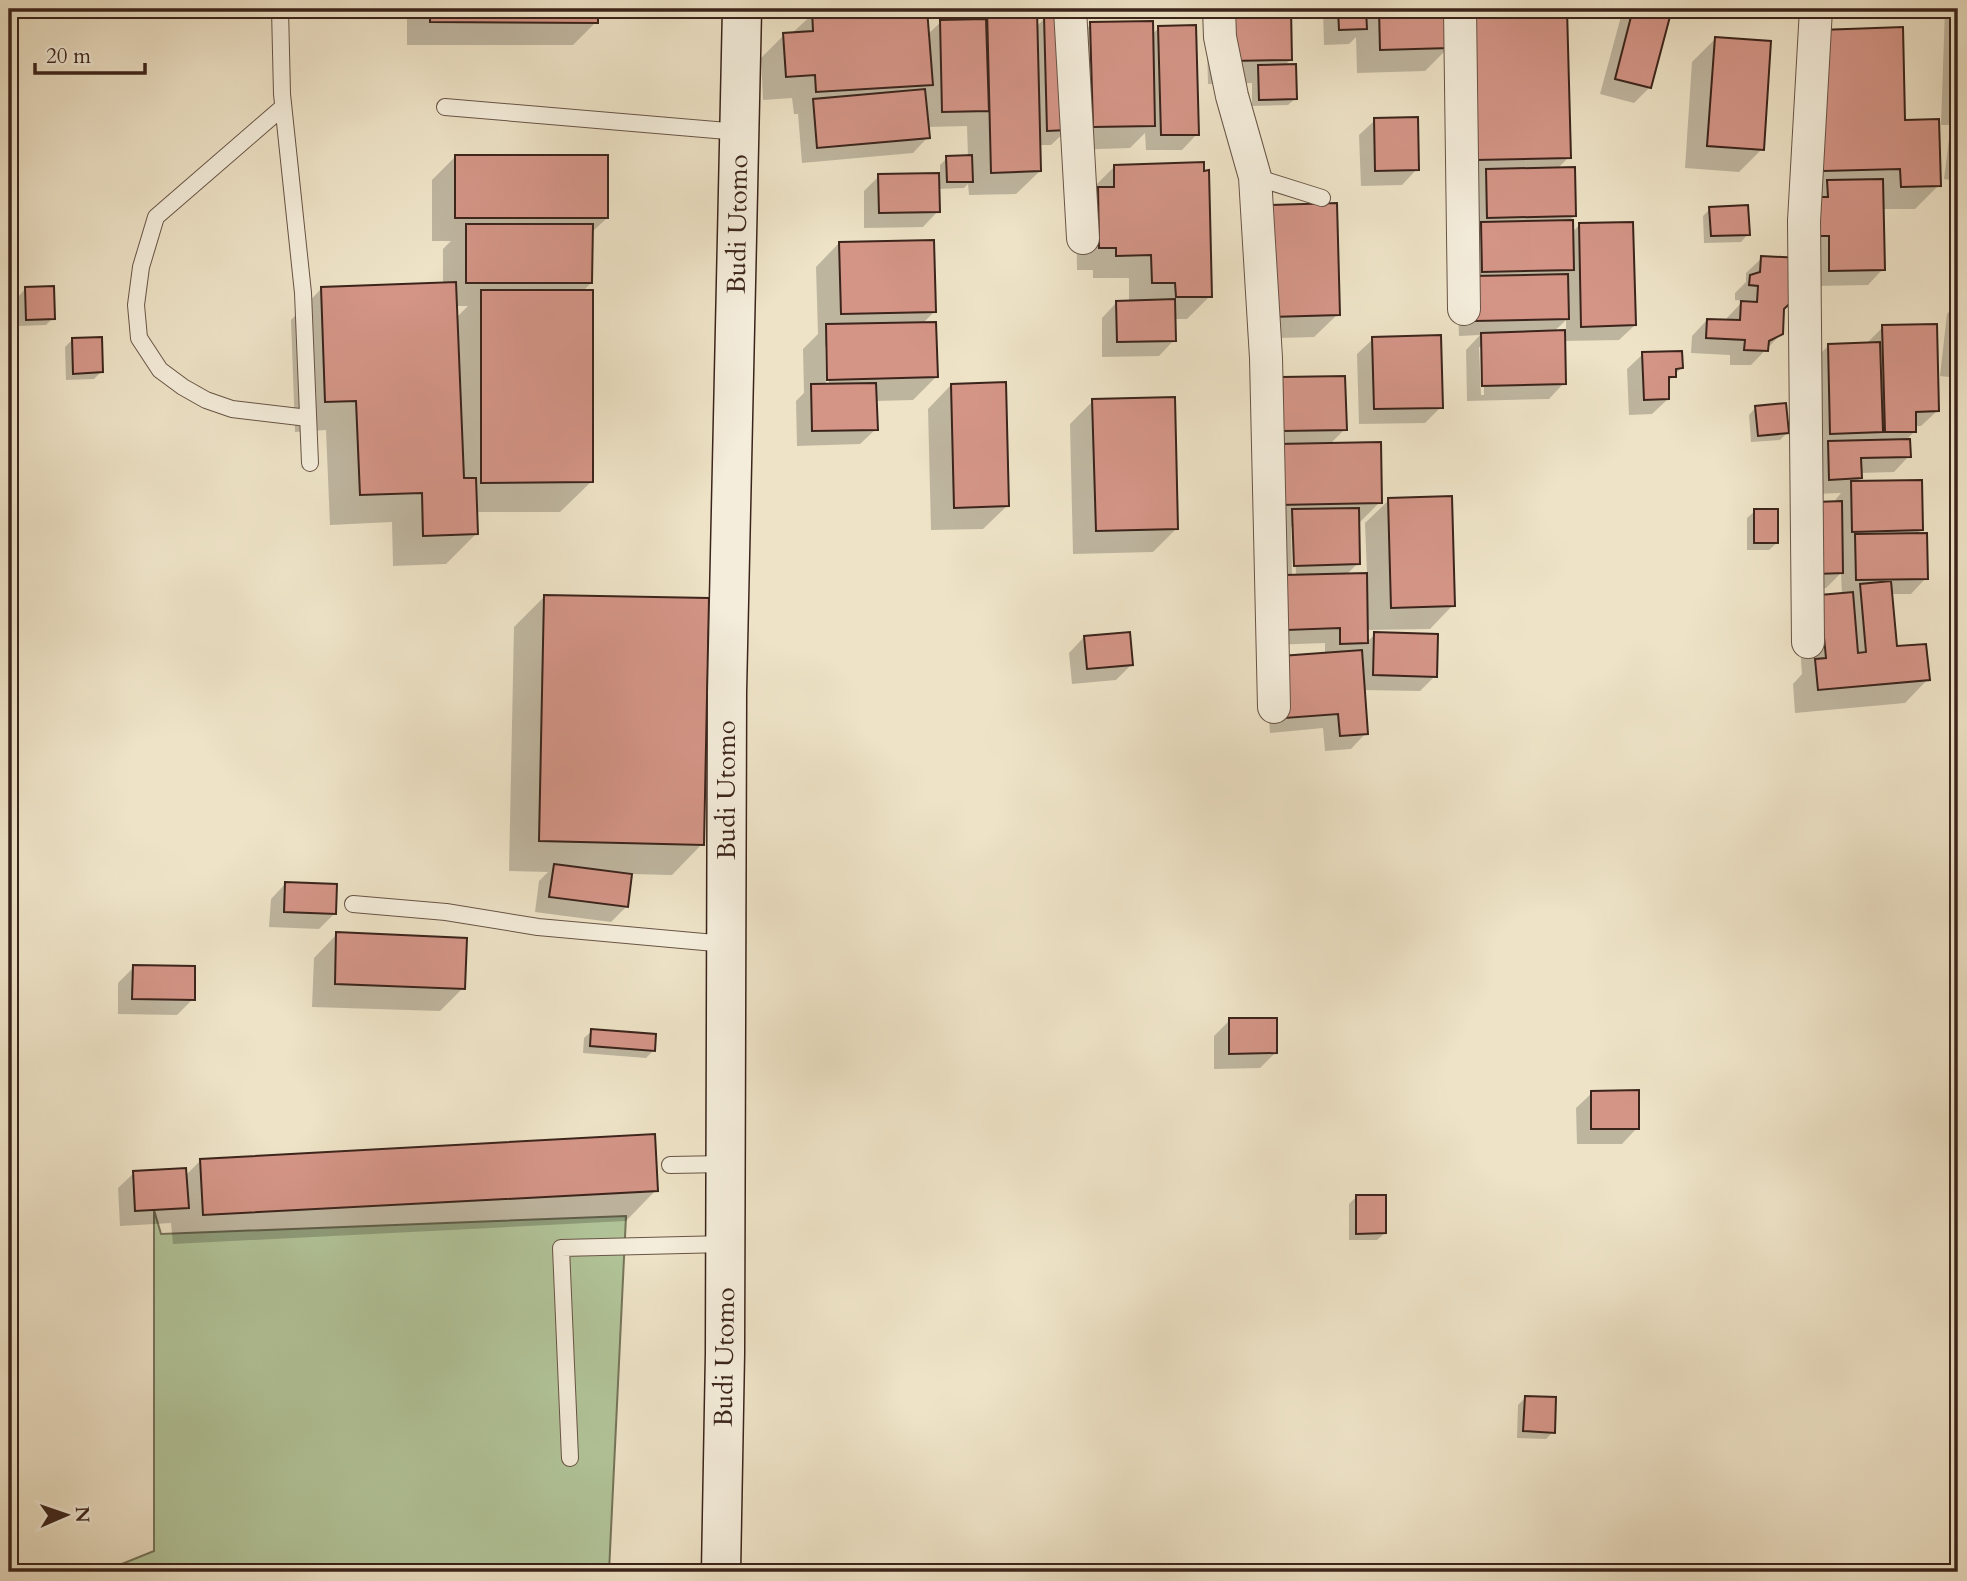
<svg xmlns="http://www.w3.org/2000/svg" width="1967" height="1581" font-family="Cardo,serif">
<rect width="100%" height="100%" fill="#eee3c7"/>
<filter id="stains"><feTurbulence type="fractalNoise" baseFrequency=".00286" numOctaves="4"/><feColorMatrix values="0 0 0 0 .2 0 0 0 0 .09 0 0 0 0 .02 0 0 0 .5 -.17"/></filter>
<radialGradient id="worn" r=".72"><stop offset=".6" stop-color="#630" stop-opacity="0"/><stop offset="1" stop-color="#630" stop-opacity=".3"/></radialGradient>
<!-- green -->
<path fill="#b2c59a" stroke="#76745a" stroke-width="2" d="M154,1210l7,24 465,-18 -17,356h-507l52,-21z"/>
<!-- shadow -->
<path fill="#0003" fill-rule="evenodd" d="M407,9h189v13l-23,23h-166z
M815,9h110l2,26 14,-13 29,-1 13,-12h53v18l9,-9 20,32 26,-26 60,11 8,-7 38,106 -15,16h-36l-1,-17 -15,15 -60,2v-23l-19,18h-12l1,26 -24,23 -47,1 -1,-11 -4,4 -26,1v22l-15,16 -59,1v-37l15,-15 61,-2v-9l7,-7 21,-1 -1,-31 -40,1 1,10 -15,16 -111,10 -4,-49h-4l-2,-16 -29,2 -2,-42 23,-23 7,-1 24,-22z
M1206,9h83l2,50 -7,7 12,32 -8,7 -36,1v-23l-44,1z
M1323,9h243l3,148 -12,12 17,47 -6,6 4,11 7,-8 56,100 -16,15 -56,1 1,42 -15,16 -82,2 -1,-51 14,-15 -21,1 -10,-289 -24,24 -68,2 -1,-36 -7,7 -25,1zM1566,320v12h-13l8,-7zM1479,347h4l1,48h-3z
M1623,9h48l-21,78 -16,16 -34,-9z
M1945,9h13v116h-17z
M1820,31l84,91 35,63 -24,24h-33l1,60 -15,16 -54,1 -14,-92 -3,-139z
M1715,39l47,110 -23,23 -54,-4 7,-106z
M1375,120l42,49 -15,16 -41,1 -2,-51z
M1958,130v51l-14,-2 5,-40z
M455,157l152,61 -16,15v50l-9,9 9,190 -31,30h-84l1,21 -31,31 -53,2 -1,-44 -62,3 -4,-95 -31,2 -4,-112 30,-31 122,-5v-35l8,-8h-19v-61zM455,306h13l-12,12z
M1115,166l95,130 -23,23h-13v21l-15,16 -57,1v-39l15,-16h12v-24h-36v-8h-16l-1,-58 15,-22z
M1710,209l38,25 -7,8 -37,1 -1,-27z
M1245,230l93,84 -24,23 -66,2z
M839,243l95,69 -12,12 14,53 -23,23 -38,1 1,28 -16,15 -63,2 -1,-45 8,-8 -1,-44 15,-15 -2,-67zM825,346h3l1,43h-3z
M1762,258l21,51 -1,24 -31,32h-21v-10l-39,-2 1,-17 15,-16 19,1 1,-3 16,-17 -8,-1v-7l11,-11v-9z
M26,288l27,30 -7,7 -27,1v-30z
M1958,302v76l-18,-2 7,-62z
M1883,327l54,84 -16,15h-7l1,5 -10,10 4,15 -15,16 -34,1v5l-5,5 67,46 -6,6 10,43 -15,16h-20l4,54 33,31 -23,24 -110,10 -2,-29 9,-10 -4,-54 44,-25 -1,-22 -15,15 -24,1 34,-90 5,-6 -27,1 -1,-36 10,-10h-8l-2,-87 16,-16 38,-2z
M1373,339l68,68 -16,16 -66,1 -2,-70z
M72,340l30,31 -8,8 -28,1 -1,-33z
M1643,354l38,14 -14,15 1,16 -16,15 -23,1 -2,-46z
M951,385l56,121 -24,23 -52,1 -3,-121z
M1267,395l78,34 -16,16 51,57 -23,23 1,38 -12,12h21l-2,-52 24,-23 64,105 -23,24 -64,1v13l9,-9 60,42 -15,15 -57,-1 3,43 -15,16 -26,2 -2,-23 -53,5 -4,-60 59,-19v-11l-54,2zM1291,527h3l2,47 -4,1z
M1093,401l83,128 -23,23 -80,2 -3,-130z
M1756,407l31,26 -7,7 -29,2 -2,-27z
M1755,511l22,32 -8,7h-22v-32z
M544,597l158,247 -30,31 -42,-1 -3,32 -16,16 -76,-10 4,-31 9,-9 -39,-1 5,-244z
M1084,637l48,27 -16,16 -44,4 -3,-31z
M286,883l49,30 -16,16 -50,-2 2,-28z
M337,934l126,54 -23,23 -128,-4 2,-49z
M134,967l59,32 -16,16 -59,-1v-31z
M1230,1020l45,33 -15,15 -46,1v-33z
M592,1031l62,19 -8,8 -63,-5 1,-15z
M1592,1093l45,35 -15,16h-45l-1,-36z
M200,1161l456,29 -30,31 -453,23 -2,-21 -51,3 -2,-38 16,-15 51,3z
M1356,1197l29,36 -8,7h-28v-36z
M1525,1398l28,34 -7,7 -29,-1 1,-33z"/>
<!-- building -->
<path fill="#d49587" stroke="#3b241b" stroke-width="2" d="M430,9h168v14l-168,-1z
M832,9h95l6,76 -117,7 -1,-17 -29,2 -3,-44 30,-2 -1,-21z
M987,9h50l4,162 -50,2z
M1229,9h62l1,51 -62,1z
M1338,9h28l1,20 -28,1z
M1379,9h70l1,39 -70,2z
M1471,9h96l4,149 -96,2z
M1633,9h39l-21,79 -36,-9z
M1044,16h22l2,114 -21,1z
M986,19l3,92 -47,1 -2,-92z
M1153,21l2,105 -62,1 -3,-105z
M1196,25l3,110h-38l-3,-109z
M1903,27l2,93 34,-1 2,67 -40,1 -1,-18 -77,2 -3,-141z
M1715,37l56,4 -7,109 -57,-4z
M1296,64l1,35 -38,1 -1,-35z
M925,89l5,49 -113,10 -4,-49z
M1418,117l1,53 -44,1 -1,-53z
M455,155h153v63h-153z
M972,155l1,27h-26l-1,-26z
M1204,162v9l5,-1 3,127h-36l-1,-14h-23l-1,-28 -35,1v-8h-17l-1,-61h16v-22z
M1575,167l1,49 -89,2 -1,-49z
M939,173l1,39 -61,1 -1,-39z
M1883,179l2,91 -56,1v-35h-17l-1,-39h17l-1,-17z
M1337,203l3,112 -70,2 -2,-112z
M1748,205l2,30 -39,1 -2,-29z
M1573,220l1,50 -92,2 -1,-50z
M1633,222l3,103 -55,2 -2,-104z
M466,224h127l-1,59h-126z
M934,240l2,72 -95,2 -2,-72z
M1761,256l40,2 -3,38 -14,13 -1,25 -14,7 -1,10 -24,-1 1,-10 -39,-2 1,-19 33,1 1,-19 16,1 1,-16 -9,-1 1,-10 10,-3z
M1568,274l1,45 -95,2 -1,-45z
M456,282l8,196h12l2,56 -55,2 -1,-43 -62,2 -4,-94 -31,1 -4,-115z
M54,286l1,33 -29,1 -1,-33z
M481,290h112v192l-112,1z
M1175,299l1,42 -59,1 -1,-41z
M936,322l2,55 -111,3 -1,-56z
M1937,324l2,87 -23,1v20h-31l-3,-107z
M1958,326v35h-3z
M1565,330l1,54 -84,2 -1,-53z
M1441,335l2,73 -69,1 -2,-72z
M102,337l1,35 -30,2 -1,-36z
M1880,342l3,90 -53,2 -2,-90z
M1682,351l1,17 -7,1v8h-7v22l-25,1 -2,-48z
M1345,376l2,54 -64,1 -1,-54z
M1006,382l3,124 -55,2 -3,-124z
M876,383l2,47 -66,1 -1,-47z
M1175,397l3,132 -82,2 -4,-132z
M1786,403l3,30 -31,3 -3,-30z
M1910,439l1,18 -50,1 1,20 -33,2 -1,-39z
M1381,442l1,61 -104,2 -1,-61z
M1922,480l1,50 -71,2 -1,-51z
M1452,496l3,110 -64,2 -3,-110z
M1842,501l1,72 -26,1 -2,-72z
M1359,508l1,56 -66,2 -2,-57z
M1754,509h24v34h-24z
M1927,533l1,46 -72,1 -1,-46z
M1367,573l1,70 -28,1v-16l-54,2 -2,-55z
M1891,581l6,65 29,-2 4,36 -112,10 -3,-31 11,-1 -6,-63 33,-3 5,61 8,-1 -6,-68z
M544,595l165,3 -5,247 -165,-4z
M1130,632l3,33 -46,4 -3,-33z
M1374,632l64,2 -1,43 -64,-2z
M1362,650l6,84 -28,2 -2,-22 -53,4 -4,-62z
M554,864l78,10 -4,33 -79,-10z
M285,882l52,2 -1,30 -52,-2z
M336,932l131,6 -2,51 -130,-5z
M133,965l62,1v34l-63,-1z
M1229,1018h48v35l-48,1z
M591,1029l65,5 -1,17 -65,-5z
M1639,1090v39h-48v-38z
M655,1134l3,57 -455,24 -3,-56z
M186,1168l3,40 -54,3 -2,-40z
M1356,1195h30v38l-30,1z
M1525,1396l31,1 -1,36 -32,-2z"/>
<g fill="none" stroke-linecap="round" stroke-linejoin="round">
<!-- lane casing -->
<g stroke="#685446" stroke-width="18">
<path id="lane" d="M280,9l2,85 21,199 7,170
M283,107l-127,110 -15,50 -5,38 3,33 21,32 23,17 23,13 26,9 76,9
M445,107l294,25
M1255,177l67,21
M353,904l93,8 92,15 188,17
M670,1165l55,-1
M570,1458l-9,-210 164,-4"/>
</g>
<!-- street casing -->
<g stroke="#685446" stroke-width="34">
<path id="street" d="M1070,9l13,229
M1219,9l1,28 12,59 23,81 11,181 8,349
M1460,9l4,300
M1808,642l-4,-421 12,-212"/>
</g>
<!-- secondary casing -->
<g stroke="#3b241b" stroke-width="41">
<path id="secondary" d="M721,1572l4,-219 2,-661 15,-683"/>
</g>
<!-- lane -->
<use href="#lane" stroke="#f4eddb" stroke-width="16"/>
<!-- street -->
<use href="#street" stroke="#f4eddb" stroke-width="32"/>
<!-- secondary -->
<use href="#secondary" stroke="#f4eddb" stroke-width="38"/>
</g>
<g text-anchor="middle" stroke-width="5" stroke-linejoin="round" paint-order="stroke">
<!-- street labels -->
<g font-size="26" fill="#3b241b" stroke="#f4eddb">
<text transform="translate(737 224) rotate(-89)" y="9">Budi Utomo</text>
<text transform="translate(726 790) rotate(-90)" y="9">Budi Utomo</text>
<text transform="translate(724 1357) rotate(-89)" y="9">Budi Utomo</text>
</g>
</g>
<!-- margin -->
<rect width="1967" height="1581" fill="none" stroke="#eee3c7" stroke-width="35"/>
<rect x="10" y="10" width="1946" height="1560" fill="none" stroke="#3b241b" stroke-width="3.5"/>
<rect x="18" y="18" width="1932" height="1546" fill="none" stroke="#3b241b" stroke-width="2"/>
<!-- north arrow -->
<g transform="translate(66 1515) rotate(88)" stroke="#f4eddb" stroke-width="5" paint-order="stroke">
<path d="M0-5L12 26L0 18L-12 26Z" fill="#3b241b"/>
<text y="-10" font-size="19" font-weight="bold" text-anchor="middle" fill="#3b241b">N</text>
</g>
<!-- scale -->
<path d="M35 63v10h110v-10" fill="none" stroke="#3b241b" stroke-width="3.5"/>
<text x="46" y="63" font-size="21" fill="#3b241b" stroke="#f4eddb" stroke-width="5" paint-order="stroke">20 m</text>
<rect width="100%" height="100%" filter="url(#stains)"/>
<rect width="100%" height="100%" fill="url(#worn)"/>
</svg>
